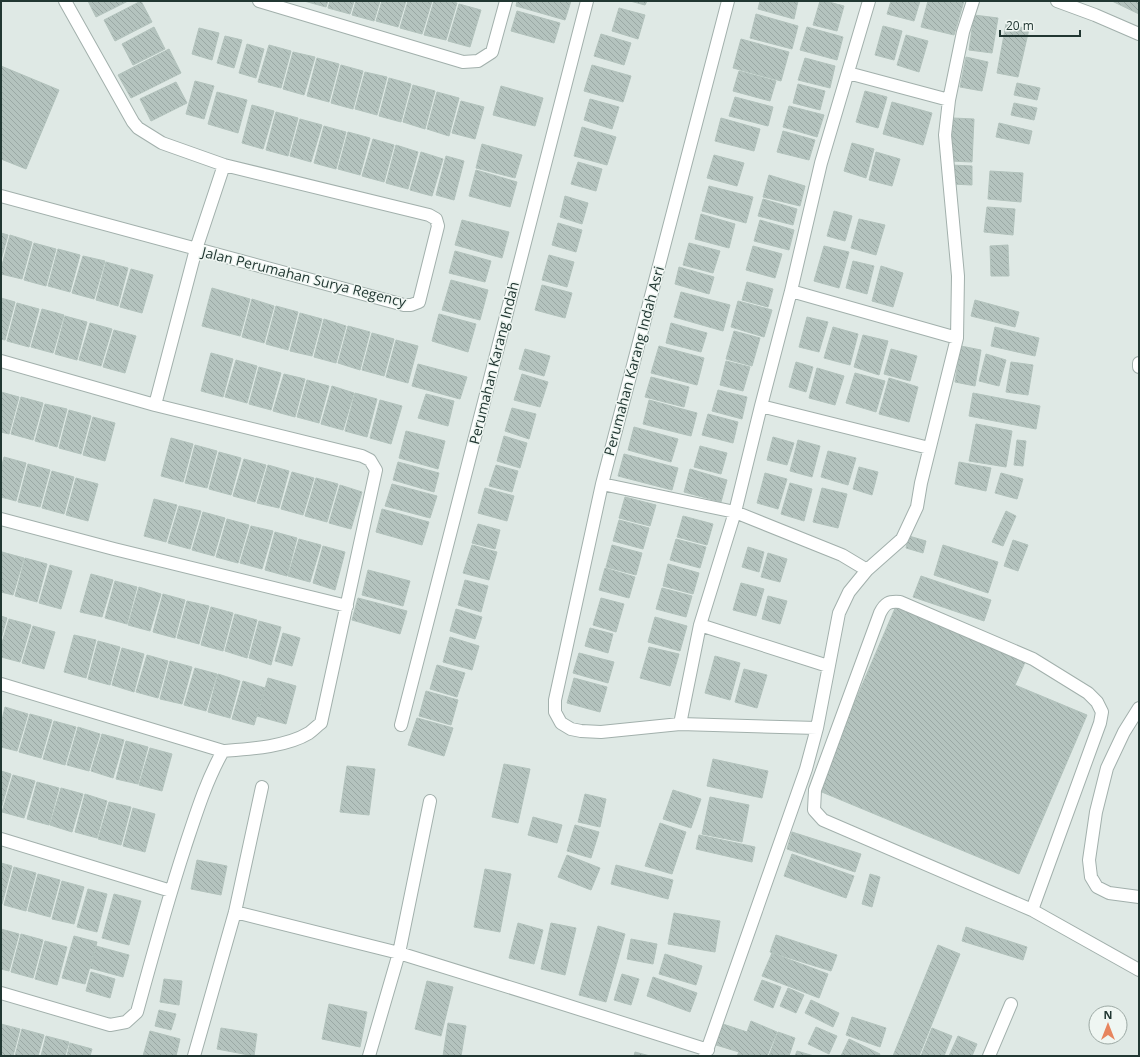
<svg xmlns="http://www.w3.org/2000/svg" width="1140" height="1057" font-family="'Open Sans',sans-serif">
<defs>
<pattern id="building-back-hatch" width="6" height="6" patternUnits="userSpaceOnUse"><rect width="6" height="6" fill="#b4c3be"/><path d="M-1 5l2 2M0 0l6 6M5-1l2 2" fill="none" stroke="#9aa8a4"/></pattern>
</defs>
<rect width="100%" height="100%" fill="#dfe9e5"/>
<!-- building -->
<path fill="url(#building-back-hatch)" stroke="#b2c2bc" d="M88,1h40l-32,16z
M141,1l11,21 -37,19 -11,-21z
M304,1h24l-2,6z
M330,1h24l-4,13 -22,-6z
M356,1h24l-6,20 -22,-6z
M382,1h24l-8,26 -22,-6z
M408,1h24l-10,33 -22,-6z
M434,1h16l7,2 -11,37 -22,-5z
M517,1h54l-6,19 -49,-14z
M630,1h17l-2,4z
M760,1h38l-4,18 -36,-10z
M820,1h5l19,5 -7,25 -24,-6z
M891,1h29l-6,20 -27,-7z
M928,1h36l-10,34 -33,-8z
M1112,1h27v13z
M459,4l22,6 -11,37 -22,-6z
M619,8l26,7 -7,24 -26,-8z
M517,11l43,12 -6,20 -43,-12z
M756,14l42,12 -6,23 -42,-11z
M974,15l24,3 -6,35 -23,-3z
M1006,24l23,5 -11,48 -21,-4z
M883,26l19,5 -8,29 -19,-5z
M154,27l11,22 -32,16 -11,-21z
M807,27l36,10 -6,23 -37,-10z
M199,28l20,5 -7,27 -20,-6z
M601,34l30,9 -7,22 -30,-9z
M906,35l22,6 -9,31 -22,-7z
M225,36l17,4 -8,28 -17,-5z
M741,39l48,13 -8,29 -48,-13z
M247,44l17,5 -8,29 -17,-5z
M269,45l22,6 -10,37 -23,-6z
M169,49l12,24 -50,25 -13,-23z
M293,52l22,5 -11,38 -21,-6z
M966,57l22,5 -6,29 -22,-4z
M317,58l22,6 -10,38 -22,-6z
M805,58l30,8 -5,22 -32,-8z
M341,65l22,6 -10,38 -22,-6z
M592,65l39,11 -8,26 -39,-11z
M1,66l58,24 -33,79 -25,-10z
M739,71l37,10 -6,20 -37,-10z
M365,72l22,5 -10,38 -22,-6z
M389,78l22,6 -10,38 -22,-6z
M195,81l19,5 -10,33 -18,-5z
M176,82l11,21 -36,18 -11,-22z
M1017,83l23,5 -3,12 -23,-5z
M798,84l27,7 -5,19 -27,-7z
M413,85l22,6 -10,38 -22,-7z
M501,86l42,12 -8,28 -42,-11z
M865,91l22,6 -9,31 -22,-6z
M217,92l30,8 -9,33 -30,-9z
M437,92l22,6 -10,38 -22,-7z
M735,97l38,10 -5,19 -39,-10z
M590,99l29,8 -7,22 -28,-9z
M461,101l23,6 -9,32 -23,-6z
M892,102l40,11 -9,32 -40,-11z
M1014,103l23,5 -3,12 -23,-5z
M252,105l22,6 -11,38 -21,-6z
M789,106l35,9 -7,22 -34,-10z
M276,112l22,6 -10,38 -22,-6z
M721,118l39,11 -6,22 -39,-10z
M953,118l21,1 -2,43 -22,-1z
M300,119l22,6 -11,37 -21,-6z
M999,123l33,8 -3,13 -33,-7z
M324,126l22,6 -10,37 -22,-6z
M582,127l34,10 -9,28 -33,-9z
M783,131l32,9 -6,20 -32,-8z
M348,132l22,6 -10,37 -22,-6z
M373,139l21,6 -10,37 -22,-6z
M852,143l22,6 -8,29 -22,-7z
M482,144l40,11 -7,23 -39,-10z
M396,145l22,7 -10,37 -22,-6z
M421,152l22,7 -11,37 -22,-6z
M876,152l24,7 -8,27 -23,-6z
M714,155l30,8 -7,23 -30,-8z
M446,156l18,5 -10,39 -18,-5z
M578,162l24,7 -6,22 -25,-7z
M951,165l21,1v19l-21,-1z
M476,170l41,12 -7,25 -41,-11z
M990,171l33,2 -2,29 -33,-3z
M769,175l36,11 -5,20 -37,-9z
M709,186l44,11 -7,26 -44,-12z
M565,196l23,7 -6,21 -22,-7z
M763,199l34,10 -4,16 -35,-9z
M987,207l28,2 -2,26 -29,-3z
M834,211l18,5 -7,25 -18,-5z
M701,214l34,10 -6,24 -34,-9z
M859,219l26,6 -9,30 -25,-7z
M462,220l47,12 -7,26 -47,-13z
M760,220l34,10 -5,20 -35,-9z
M558,223l24,7 -6,22 -24,-7z
M1,233l7,2 -7,25z
M10,235l22,7 -10,37 -21,-5v-5z
M34,243l22,6 -10,37 -22,-6z
M689,243l31,8 -7,22 -30,-8z
M1008,245l1,31h-18l-1,-30z
M753,246l29,8 -7,24 -29,-8z
M824,246l25,6 -10,36 -25,-7z
M58,249l22,6 -10,37 -22,-6z
M455,251l36,10 -6,21 -36,-9z
M549,255l25,7 -7,25 -25,-7z
M83,256l22,5 -11,38 -22,-6z
M853,261l21,5 -7,28 -21,-6z
M106,262l22,6 -10,38 -22,-6z
M881,266l22,7 -10,34 -21,-6z
M679,267l35,10 -5,17 -34,-10z
M131,269l22,6 -11,38 -22,-6z
M451,280l37,10 -8,30 -38,-10z
M747,282l26,7 -5,18 -26,-7z
M542,285l30,8 -7,25 -30,-8z
M212,288l38,11 -10,37 -38,-10z
M681,292l49,13 -7,26 -49,-14z
M1,298l14,4 -10,38 -4,-1z
M252,299l22,7 -10,37 -22,-6z
M975,300l44,12 -4,15 -44,-11z
M738,301l34,9 -8,27 -33,-10z
M17,303l22,6 -10,38 -22,-6z
M276,306l22,6 -10,38 -22,-6z
M42,309l22,6 -11,38 -22,-6z
M300,313l22,6 -10,37 -22,-5z
M439,314l37,10 -8,28 -36,-11z
M65,316l22,6 -10,38 -22,-6z
M807,317l21,5 -9,30 -20,-5z
M324,319l22,7 -10,37 -22,-6z
M90,323l22,6 -11,37 -22,-6z
M671,323l36,10 -6,19 -35,-9z
M348,326l22,6 -10,38 -22,-7z
M833,327l25,7 -8,31 -26,-7z
M995,327l44,11 -4,18 -44,-10z
M114,330l22,6 -11,37 -22,-6z
M734,331l26,7 -8,28 -26,-7z
M372,333l22,6 -10,37 -22,-6z
M863,335l25,6 -9,34 -25,-8z
M396,340l22,6 -10,37 -22,-6z
M659,346l45,12 -7,27 -46,-12z
M961,346l20,4 -6,36 -20,-4z
M525,349l25,7 -6,20 -25,-7z
M891,349l26,7 -7,25 -26,-7z
M211,353l22,6 -10,38 -22,-6z
M986,354l20,6 -7,26 -20,-5z
M236,360l21,6 -10,37 -22,-6z
M726,361l24,6 -7,24 -23,-6z
M796,362l17,5 -7,25 -17,-5z
M1011,362l22,3 -5,30 -22,-3z
M418,364l49,13 -7,22 -48,-13z
M259,367l22,6 -10,37 -22,-6z
M817,368l27,8 -9,29 -26,-7z
M855,373l30,8 -9,31 -30,-9z
M284,374l21,5 -10,38 -22,-6z
M522,374l26,8 -8,25 -26,-7z
M651,377l38,10 -5,20 -39,-10z
M889,378l29,9 -9,35 -30,-8z
M307,380l22,6 -10,37 -22,-6z
M332,386l22,7 -11,37 -22,-6z
M718,390l29,7 -5,22 -30,-8z
M1,392l18,5 -10,37 -8,-2z
M355,393l22,6 -10,38 -22,-6z
M973,393l67,13 -4,23 -67,-13z
M426,394l28,7 -6,25 -30,-8z
M21,397l22,6 -10,37 -22,-6z
M380,400l22,6 -11,38 -21,-6z
M649,400l48,13 -6,23 -48,-12z
M45,404l22,5 -10,38 -22,-6z
M512,408l24,6 -7,25 -24,-8z
M69,410l22,6 -10,38 -22,-6z
M708,414l30,8 -5,21 -31,-8z
M93,417l22,6 -10,38 -22,-6z
M976,424l36,7 -6,36 -37,-6z
M634,427l44,12 -7,23 -43,-12z
M406,431l39,10 -7,28 -39,-11z
M504,436l23,7 -7,25 -23,-7z
M773,437l21,6 -7,22 -20,-5z
M171,438l22,6 -10,38 -22,-6z
M798,440l22,6 -8,31 -22,-6z
M1017,440l9,1 -3,25 -9,-1z
M195,445l22,6 -10,37 -22,-5z
M700,446l27,7 -6,21 -27,-7z
M828,451l28,7 -8,27 -27,-8z
M219,452l22,6 -10,37 -22,-6z
M624,454l54,14 -6,22 -54,-14z
M4,457l22,6 -10,38 -15,-4v-28z
M244,459l22,6 -11,37 -22,-6z
M398,462l41,11 -5,19 -41,-12z
M959,462l32,6 -5,23 -31,-7z
M28,464l22,6 -10,37 -22,-5z
M268,465l21,6 -10,37 -22,-5z
M496,465l22,6 -6,21 -23,-6z
M859,467l19,5 -6,23 -19,-6z
M690,469l37,11 -6,22 -37,-10z
M52,471l22,6 -10,37 -22,-6z
M292,472l22,6 -11,37 -22,-6z
M765,473l22,6 -9,30 -21,-6z
M1001,473l22,6 -6,20 -22,-6z
M76,478l22,6 -10,37 -22,-6z
M316,478l22,6 -11,38 -22,-6z
M790,483l22,6 -8,32 -23,-7z
M392,484l45,12 -7,22 -45,-12z
M340,485l22,7 -11,37 -22,-6z
M485,488l29,8 -7,25 -29,-8z
M822,488l25,6 -9,34 -25,-6z
M625,497l31,8 -6,21 -31,-8z
M154,499l23,6 -11,37 -22,-6z
M179,506l22,5 -11,38 -22,-6z
M382,509l47,13 -7,23 -46,-13z
M1006,511l10,5 -13,30 -11,-4z
M203,512l22,6 -11,38 -22,-6z
M683,516l30,8 -6,21 -30,-8z
M227,519l22,6 -11,38 -22,-6z
M619,520l30,8 -6,21 -30,-8z
M478,524l22,6 -5,19 -23,-6z
M251,526l22,5 -11,38 -22,-6z
M275,532l22,6 -10,38 -22,-6z
M909,536l17,5 -3,12 -17,-5z
M299,539l22,6 -11,37 -22,-6z
M676,539l30,8 -6,21 -30,-8z
M1013,540l15,5 -10,26 -14,-5z
M472,545l25,7 -8,28 -26,-7z
M612,545l30,8 -6,22 -30,-8z
M943,545l55,17 -10,31 -54,-18z
M323,546l22,6 -10,38 -22,-7z
M748,547l16,5 -5,20 -17,-5z
M2,552l22,6 -11,37 -12,-3z
M768,553l19,6 -7,23 -19,-5z
M25,558l22,6 -10,38 -22,-6z
M668,564l31,9 -6,21 -30,-8z
M50,565l22,6 -11,38 -22,-6z
M605,568l30,9 -6,21 -30,-8z
M368,570l42,11 -7,25 -41,-11z
M91,574l22,6 -11,37 -22,-5z
M921,576l70,24 -7,21 -71,-24z
M465,580l23,6 -7,26 -23,-7z
M115,581l22,6 -10,37 -22,-6z
M741,583l23,6 -8,27 -23,-6z
M139,587l22,7 -11,37 -22,-6z
M662,588l30,8 -6,21 -30,-8z
M163,594l22,6 -10,38 -22,-6z
M768,596l19,5 -7,23 -18,-5z
M358,598l49,13 -7,23 -48,-14z
M601,598l23,6 -8,28 -23,-7z
M187,601l22,5 -10,38 -22,-6z
M896,606l130,54 -11,25 72,30 -68,159 -202,-84z
M211,607l22,6 -10,38 -22,-6z
M456,609l26,8 -7,22 -25,-8z
M235,614l22,6 -10,38 -22,-7z
M1,616l6,2 -6,21z
M655,617l32,9 -7,25 -32,-9z
M9,619l22,6 -11,37 -19,-5v-11z
M259,621l22,6 -10,38 -22,-7z
M33,626l22,6 -11,37 -22,-6z
M590,628l23,6 -5,19 -23,-7z
M283,633l17,5 -8,28 -17,-5z
M74,635l22,5 -10,38 -22,-6z
M450,637l29,9 -7,24 -29,-8z
M98,641l22,6 -10,38 -22,-6z
M649,647l30,7 -9,32 -30,-8z
M122,648l22,6 -10,38 -22,-7z
M579,653l35,9 -6,21 -35,-10z
M147,655l21,6 -10,37 -22,-6z
M715,656l25,7 -10,37 -25,-7z
M170,661l22,6 -10,37 -22,-5z
M437,665l28,8 -8,24 -27,-8z
M195,668l22,6 -11,37 -22,-6z
M744,669l23,6 -10,33 -22,-6z
M218,674l22,7 -10,37 -22,-6z
M268,678l28,8 -10,38 -29,-8z
M574,678l33,9 -7,25 -33,-9z
M243,681l22,7 -11,37 -22,-6z
M426,691l32,9 -7,25 -32,-9z
M5,707l23,7 -11,37 -16,-4v-23z
M30,714l22,6 -11,38 -22,-6z
M417,718l36,10 -9,28 -36,-11z
M54,721l22,6 -11,38 -22,-6z
M78,727l22,7 -11,37 -22,-6z
M102,734l22,6 -11,38 -22,-7z
M126,741l22,6 -10,37 -22,-5z
M150,748l22,6 -10,37 -23,-6z
M713,759l55,12 -6,27 -55,-12z
M504,764l26,5 -12,54 -26,-6z
M347,766l28,3 -6,46 -29,-3z
M1,771l10,3 -10,35z
M13,775l22,6 -11,37 -22,-6z
M37,782l22,6 -10,37 -22,-6z
M61,788l22,6 -11,38 -22,-7z
M673,790l28,9 -10,29 -28,-9z
M85,794l22,7 -10,37 -22,-6z
M585,794l21,5 -6,28 -22,-5z
M710,797l39,8 -7,37 -40,-8z
M109,802l22,5 -10,38 -23,-6z
M133,808l22,6 -10,38 -22,-6z
M533,817l29,8 -5,18 -29,-8z
M660,823l26,9 -14,42 -27,-8z
M575,825l24,7 -8,26 -24,-7z
M792,832l69,22 -6,18 -68,-23z
M699,835l56,12 -3,15 -56,-13z
M792,854l62,22 -8,22 -62,-22z
M567,855l33,13 -9,22 -33,-13z
M197,860l30,6 -6,29 -30,-6z
M1,863l11,3 -10,38h-1z
M616,865l57,15 -5,19 -57,-15z
M14,867l22,6 -10,38 -22,-6z
M485,869l26,5 -11,58 -26,-5z
M38,874l22,6 -10,37 -22,-6z
M870,874l10,3 -8,30 -10,-3z
M62,881l22,6 -10,37 -22,-5z
M88,889l19,5 -10,38 -20,-5z
M114,894l27,7 -12,44 -27,-7z
M674,913l46,8 -5,31 -47,-8z
M518,923l25,7 -9,34 -25,-6z
M551,923l25,5 -11,47 -24,-6z
M598,926l27,8 -19,68 -27,-7z
M966,927l61,20 -4,13 -61,-19z
M1,929l18,5 -10,37 -8,-2z
M21,934l22,6 -10,38 -22,-6z
M776,935l61,20 -6,16 -61,-19z
M74,936l23,6 -12,42 -23,-6z
M631,939l26,5 -4,20 -26,-5z
M45,941l22,6 -10,38 -22,-6z
M938,945l22,9 -41,102h-26z
M96,946l33,9 -6,22 -33,-9z
M772,953l56,21 -9,24 -57,-22z
M665,954l37,12 -6,19 -37,-11z
M91,972l24,7 -5,19 -24,-7z
M622,974l17,5 -8,26 -17,-5z
M653,977l44,16 -7,19 -43,-16z
M164,979l18,2 -3,24 -19,-3z
M762,980l19,7 -8,21 -19,-8z
M427,981l26,6 -12,49 -26,-7z
M788,988l16,7 -8,18 -16,-7z
M811,1000l28,13 -6,14 -28,-14z
M329,1004l38,8 -7,35 -38,-8z
M159,1010l17,4 -5,16 -16,-4z
M852,1017l34,11 -6,19 -34,-12z
M751,1021l26,11 -10,24h-30l2,-4 -23,-7 7,-21 24,8z
M448,1023l18,3 -5,30h-18z
M1,1024l19,5 -7,27h-12z
M816,1027l21,9 -8,18 -21,-10z
M221,1028l36,6 -3,22 -37,-7z
M932,1028l20,8 -8,20h-23z
M22,1029l22,6 -6,21h-23z
M150,1031l30,8 -4,17h-33z
M778,1032l17,6 -6,18h-20z
M46,1036l23,6 -4,14h-24z
M958,1036l19,8 -5,12h-23z
M849,1039l31,15 -1,2h-38z
M70,1043l22,6 -2,7h-23z
M797,1051l17,5h-19z
M635,1052l15,4h-16z"/>
<g fill="none" stroke-linecap="round" stroke-linejoin="round">
<!-- service casing -->
<g stroke="#a2b0ac" stroke-width="14">
<path id="service" d="M1032,910l68,-187 2,-11 -5,-10 -9,-9 -55,-34 -133,-57c-11,-1 -15,1 -20,11l-65,177 -1,20 9,10 209,90 107,60"/>
</g>
<!-- minor casing -->
<g stroke="#a2b0ac" stroke-width="14">
<path id="minor" d="M259,1l204,61 15,-1 14,-9 14,-51
M728,1l-126,483 -47,216v12l6,11 10,6 10,2 20,1 79,-8 137,4
M1057,1l38,14 44,19
M848,73l101,27
M1,196l403,109h7l8,-3 19,-76 -2,-7 -7,-4 -205,-50 -62,-22 -24,-15 -5,-6 -68,-121
M791,291l166,47
M1,361l154,44 207,51 8,4 6,10 -55,253c-4,3 -8,7 -12,10 -23,14 -60,16 -86,18 -17,30 -27,63 -38,96 -18,55 -33,110 -48,165l-11,10 -16,3 -109,-32
M1139,363v4
M155,405l41,-156 28,-84
M761,406l168,42
M602,484l133,28 107,43 25,15
M1,519l113,30 233,57
M700,625l128,41
M1,684l222,67
M1139,708l-15,24 -17,36 -11,44 -7,48 2,17 6,10 12,6 30,4
M680,724l20,-99 35,-113 26,-106 30,-115 30,-128 48,-162
M401,725l186,-724
M1,839l170,52
M235,912l164,41 145,45 164,52
M194,1056l41,-144 27,-125
M369,1056l30,-103 31,-152
M705,1056l101,-287 11,-41 22,-115 10,-21 18,-22 35,-31 15,-32 4,-24 36,-145 1,-62 -13,-141 4,-35 14,-68 10,-31
M989,1056l22,-52"/>
</g>
<!-- service -->
<use href="#service" stroke="#fff" stroke-width="12"/>
<!-- minor -->
<use href="#minor" stroke="#fff" stroke-width="12"/>
</g>
<g text-anchor="middle" stroke-width="3" stroke-linejoin="round" paint-order="stroke">
<!-- street labels -->
<g font-size="14" fill="#213732" stroke="#eff6f2">
<text transform="translate(304 277) rotate(14)" y="5">Jalan Perumahan Surya Regency</text>
<text transform="translate(634 361) rotate(-75)" y="5">Perumahan Karang Indah Asri</text>
<text transform="translate(494 363) rotate(-76)" y="5">Perumahan Karang Indah</text>
</g>
</g>
<!-- border -->
<rect width="1140" height="1057" fill="none" stroke="#213732" stroke-width="4"/>
<!-- north arrow -->
<g transform="translate(1108 1025)"><circle r="19" fill="#eff6f2" stroke="#9daaa5"/>
<path d="M0-3L7 15L0 10L-7 15Z" fill="#e7855e"/>
<text y="-6" font-size="11" font-weight="bold" text-anchor="middle" fill="#213732">N</text>
</g>
<!-- scale -->
<path d="M1000 30v6h80v-6" fill="none" stroke="#213732" stroke-width="2"/>
<text x="1006" y="30" font-size="12" fill="#213732" stroke="#eff6f2" stroke-width="3" paint-order="stroke">20 m</text>
</svg>
